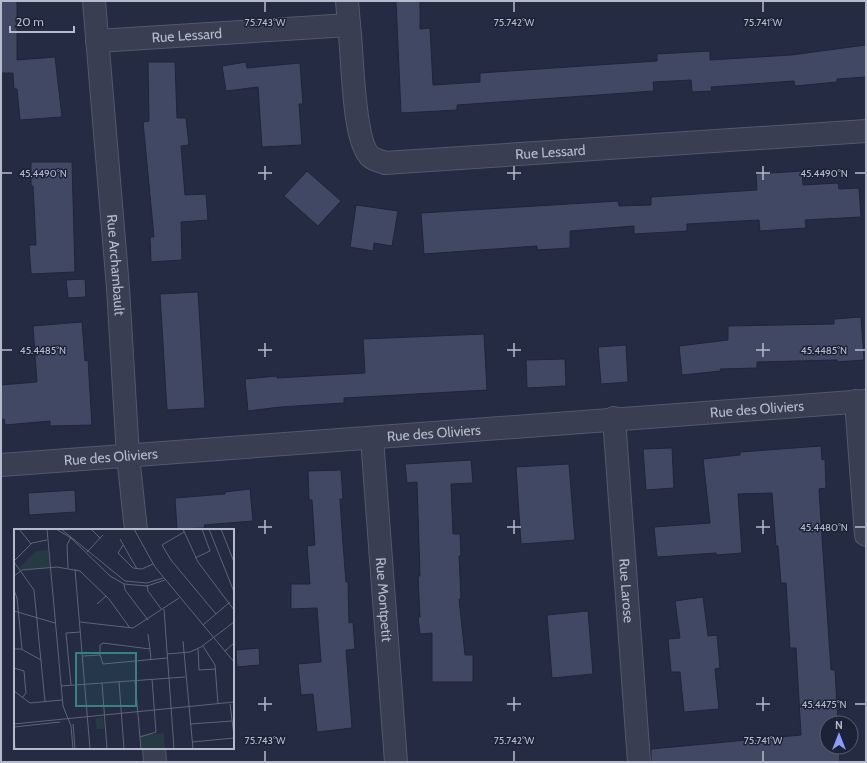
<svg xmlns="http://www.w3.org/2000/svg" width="867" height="763" font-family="Cabin,sans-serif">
<rect width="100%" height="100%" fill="#242b42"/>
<!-- building -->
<path fill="#404863" stroke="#1f2539" d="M1,1h16v59l38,-3 7,60 -42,3 -3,-31h-3l-1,-16h-12z
M396,1h24v28l10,-1 3,57 47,-3v-9l177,-12v-7l53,-3v9l81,-5 75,-10v32l-29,2v3l-42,4 -1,-5 -83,6 1,4 -20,1 -1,-12 -38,2 1,9 -197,14v5l-56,3z
M148,62h27l2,56h9l3,27 -8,1 4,49 21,-1 2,26 -27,2 1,38 -31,2 -1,-25h4l-11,-115 6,-1z
M246,62l1,6 53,-5 3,41h-4l3,41 -40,2 -4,-60 -32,4 -4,-25z
M31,162h41l3,110 -44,2 -2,-29h7l-3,-59h-2z
M307,171l34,30 -23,25 -34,-30z
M802,171l1,14 35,-2 1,6 20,-1 2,29 -56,3 1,8 -46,3 -1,-11 -72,4v7l-53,3v-8l-64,5v17l-33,2v-4l-113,8 -3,-41 197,-12 1,5 32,-1v-8l106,-7 -1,-16z
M356,205l42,6 -6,35 -18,-3 -1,8 -23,-4z
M85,279l1,18 -18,1 -2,-18z
M198,292l7,116 -38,2 -7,-116z
M861,317l3,43 -27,2v-2l-80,2v6l-37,1 1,2 -39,4 -3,-29 49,-6v-14l106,-2v-5z
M82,322l3,39 3,-1 4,65 -42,1v-5l-45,4 -1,-6 -3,1v-35l36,-3 -4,-56z
M484,334l3,56 -143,8v5l-64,4 -32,4 -3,-32 32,-3v2l88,-5 -2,-34z
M626,345l2,37 -27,2 -3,-37z
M565,359l1,27 -39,2 -1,-28z
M821,446l1,14 3,-1 1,29 -7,1 4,63 8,118h4l3,53h-11v24h12l1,15h-189v-13l150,-14 -5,-87h-6l-4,-65h-5l-3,-37h-2l-4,-53 -34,1 4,59 -25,2 -1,-2 -59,4 -3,-30 56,-4 -7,-64 37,-4v-3z
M672,448l2,40 -28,2 -3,-41z
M471,460l2,23 -22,1 2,50h7l1,22h-2l2,43h-2l6,56h8v27h-41v-49l-12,1 -2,-17h2l-2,-41h2l-3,-94 -10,1 -2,-19z
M569,464l6,76 -54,4 -5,-77z
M341,470l2,29h-3l3,45 3,38h2l1,41 4,-1 2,27 -9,1 6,78 -35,4 -4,-38 -12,1 -3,-31 23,-2 -4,-54 -26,1v-25h19l-3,-38 8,-1 -3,-45h-3l-1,-29z
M250,489l3,32 -49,4 1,3 -28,1 -2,-31 50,-4v-2z
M75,490l1,22 -47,3 -1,-22z
M703,597l5,39 9,-1 3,33 -5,1 4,40 -35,3 -4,-40h-9l-3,-33 12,-1 -5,-37z
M588,611l5,63 -41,4 -5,-63z
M259,648l1,17 -23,2 -1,-17z"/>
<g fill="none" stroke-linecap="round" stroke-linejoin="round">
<!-- minor casing -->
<g stroke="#53596c" stroke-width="24">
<g id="minor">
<path id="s1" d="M94,1l24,287 10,168 8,74"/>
<path d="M347,1l2,24"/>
<path id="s2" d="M97,41l252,-16c4,27 3,117 22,132 3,3 10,4 14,6l481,-32"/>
<path d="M856,401l10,134"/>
<path id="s3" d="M614,418l25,344"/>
<path id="s4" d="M372,438l24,324"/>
<path id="s5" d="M1,465l865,-64"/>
<path d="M154,748l1,14"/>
</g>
</g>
<!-- minor -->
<use href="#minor" stroke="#393e52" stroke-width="22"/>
</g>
<!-- ticks -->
<path fill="none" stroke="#b5bacc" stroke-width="1.5" d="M265,2v10M514,2v10M763,2v10M265,166v14M514,166v14M763,166v14M2,173h10M258,173h14M507,173h14M756,173h14M855,173h10M265,343v14M514,343v14M763,343v14M2,350h10M258,350h14M507,350h14M756,350h14M855,350h10M265,520v14M514,520v14M763,520v14M258,527h14M507,527h14M756,527h14M855,527h10M265,697v14M514,697v14M763,697v14M258,704h14M507,704h14M756,704h14M855,704h10M265,751v10M514,751v10M763,751v10"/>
<g text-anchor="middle" stroke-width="3" stroke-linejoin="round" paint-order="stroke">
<!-- street labels -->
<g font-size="14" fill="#b5bacc" stroke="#1d2337">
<text dy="5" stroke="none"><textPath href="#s2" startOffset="90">Rue Lessard</textPath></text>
<text dy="5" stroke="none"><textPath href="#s2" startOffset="569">Rue Lessard</textPath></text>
<text dy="5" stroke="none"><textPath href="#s1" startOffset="265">Rue Archambault</textPath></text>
<text dy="5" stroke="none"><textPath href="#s5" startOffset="758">Rue des Oliviers</textPath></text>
<text dy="5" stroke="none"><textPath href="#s5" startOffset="434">Rue des Oliviers</textPath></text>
<text dy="5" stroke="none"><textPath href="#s5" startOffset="110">Rue des Oliviers</textPath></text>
<text dy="5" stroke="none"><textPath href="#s3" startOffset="173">Rue Larose</textPath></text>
<text dy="5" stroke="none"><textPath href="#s4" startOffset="162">Rue Montpetit</textPath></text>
</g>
</g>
<!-- overview -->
<g transform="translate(14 529)">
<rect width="220" height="220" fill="#242b42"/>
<path d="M34,21l2,18 -28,2 -3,-2 17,-17zM89,188l1,12h-7l-2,-11zM150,204l1,16h-24l-1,-14z" fill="#263a43"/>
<path fill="none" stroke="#5e6479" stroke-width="1" d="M5,0l12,15M33,0l16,177 8,20 2,23M42,0l15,9 39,38 14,8 23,2 18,-6M47,0l64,52 22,2 16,-5M77,0l9,9M120,0l21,38 79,95M169,0l15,33 36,48M195,0l25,63M207,0l13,33M170,3l-22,13 9,15 45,54M106,10l17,30M109,16l-5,8 15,15 9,1 11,-5M73,23l16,-17M181,29l15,-7 -8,-22M0,32l18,-18 15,-3M0,33l20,28 11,112M54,39l-1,-23 4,-8M61,40l15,180M0,47l8,-6 35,-3 23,4 29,28 21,29M110,55l1,6 23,30M133,56l1,6 14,19M0,61l3,8 5,51M83,75l9,-8M150,80l10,140M0,82l41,12M66,93l53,6 46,-30M189,96l27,-23M134,105l2,15M169,112l10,108M189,117l12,19 3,39M0,120h7l20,11M184,120l1,21 17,-1M211,122l9,-8M153,125l23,-2 11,-5 33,-25M86,126v-10l3,-2 47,6 1,11M69,127l17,-1 3,9 64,-6M0,139l10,3 2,22 -4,5M121,152l6,68M105,153l5,67M88,154l5,66M57,156l-5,-52 15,-1M47,157l124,-9M0,162l16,12 32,-3M216,175l4,32M0,195l220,-22M59,195l2,25M176,195l42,-3M0,198l46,-5M0,199l1,21M126,208l16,-5 -4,-53M178,213l42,-4"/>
<path fill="#308481" fill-opacity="0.15" stroke="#308481" stroke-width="2" d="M62,124h60v53h-60z"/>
<rect width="220" height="220" fill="none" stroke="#b5bacc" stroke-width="2"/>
</g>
<g font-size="10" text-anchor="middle" fill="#b5bacc" stroke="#1d2337" stroke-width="3" stroke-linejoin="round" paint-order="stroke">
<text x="265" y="26">75.743°W</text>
<text x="514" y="26">75.742°W</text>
<text x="763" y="26">75.741°W</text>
<text x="43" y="177">45.4490°N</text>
<text x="824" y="177">45.4490°N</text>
<text x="43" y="354">45.4485°N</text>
<text x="824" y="354">45.4485°N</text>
<text x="824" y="531">45.4480°N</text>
<text x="824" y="708">45.4475°N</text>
<text x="265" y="744">75.743°W</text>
<text x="514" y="744">75.742°W</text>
<text x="763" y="744">75.741°W</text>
</g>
<!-- border -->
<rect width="867" height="763" fill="none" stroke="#b5bacc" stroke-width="4"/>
<!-- north arrow -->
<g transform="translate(839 735)"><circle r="19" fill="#1d2337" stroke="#5a5f73"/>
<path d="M0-3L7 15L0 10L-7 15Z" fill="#889efe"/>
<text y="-6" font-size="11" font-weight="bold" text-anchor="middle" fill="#b5bacc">N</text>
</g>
<!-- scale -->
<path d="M10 26v6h64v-6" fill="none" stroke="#b5bacc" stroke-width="2"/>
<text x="16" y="26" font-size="12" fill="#b5bacc" stroke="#1d2337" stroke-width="3" paint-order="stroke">20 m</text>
</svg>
